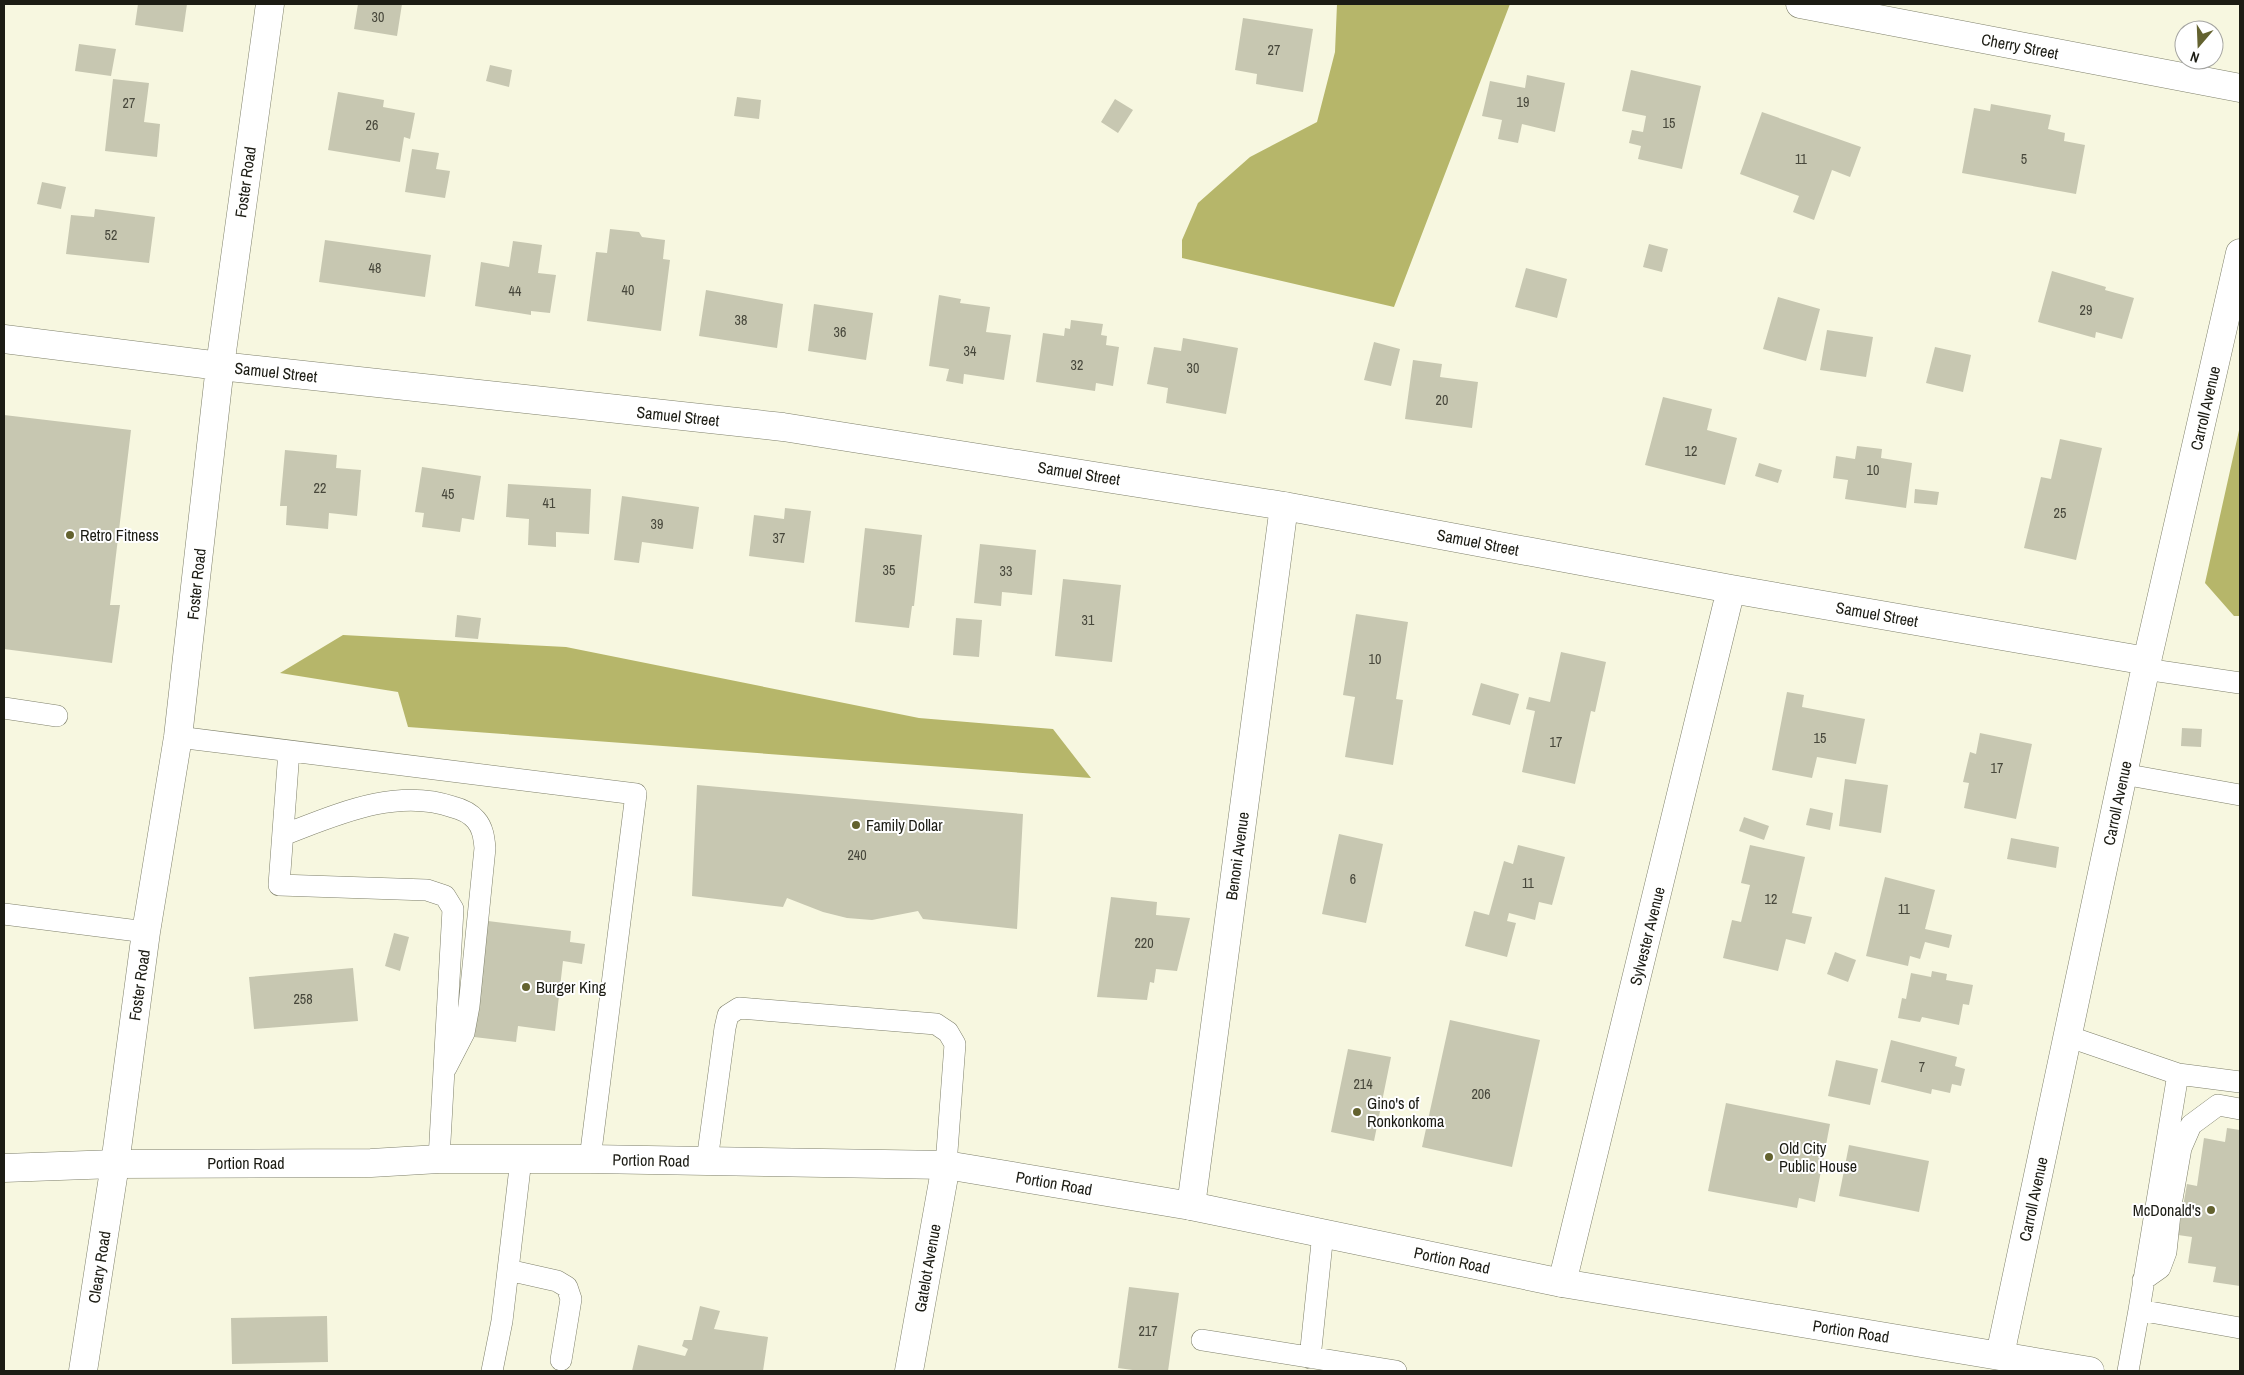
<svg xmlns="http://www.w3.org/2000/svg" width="2244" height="1375" font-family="'Archivo Narrow',sans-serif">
<rect width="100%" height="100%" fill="#f7f7e0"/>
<!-- forest -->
<path fill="#b6b66a" d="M1337,4h173l-116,303 -212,-49v-18l16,-37 52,-46 67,-35 18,-70z
M2240,426v190h-6l-29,-33z
M343,635l223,12 353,71 134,11 38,49 -683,-51 -10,-35 -118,-19z"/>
<!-- building -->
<path fill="#c7c7b1" d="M138,4h49l-4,28 -48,-7z
M358,4h44l-5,32 -43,-7z
M1243,18l70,11 -10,63 -47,-8 1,-10 -22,-4z
M79,44l37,5 -5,27 -36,-5z
M490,65l22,5 -3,17 -23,-6z
M1631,70l70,16 -19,83 -44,-10 3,-13 -12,-3 3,-13 11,2 3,-16 -24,-5z
M1527,75l38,8 -10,49 -33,-8 -4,19 -20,-4 4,-19 -20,-4 8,-35 35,7z
M113,79l36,4 -5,39 16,2 -3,33 -52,-6z
M338,92l46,8 -1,7 32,6 -5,26 -6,-2 -4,25 -72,-12z
M737,97l24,3 -2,19 -25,-3z
M1115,99l18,11 -15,23 -17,-11z
M1991,104l60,11 -3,14 17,4 -1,8 21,4 -9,49 -114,-21 12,-65 16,3z
M1762,112l99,35 -11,30 -18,-7 -18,50 -21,-8 6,-16 -59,-22z
M412,149l27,4 -3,16 14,2 -5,27 -40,-6z
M42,182l24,5 -5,22 -24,-5z
M95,209l60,8 -6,46 -83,-9 5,-39 23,2z
M610,229l29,3 3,5 23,3 -2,19 7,1 -9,71 -74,-10 9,-69 11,1z
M325,240l106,15 -6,42 -106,-15z
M513,241l29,4 -4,28 18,2 -6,38 -19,-2v4l-56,-9 6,-44 28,5z
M1649,244l19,5 -6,23 -19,-5z
M1526,268l41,11 -10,39 -42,-11z
M2052,271l54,16 -1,3 29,8 -12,41 -26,-7 -1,6 -57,-16z
M706,290l77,14 -6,44 -78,-12z
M939,295l22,4 -1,4 30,4 -4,25 25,3 -7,45 -40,-6 -1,10 -17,-3 3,-12 -20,-3z
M1778,297l42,12 -14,52 -43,-12z
M814,304l59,9 -7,47 -58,-9z
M1071,320l32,4 -2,11 6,1 -1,9 13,2 -6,39 -17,-3 -1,8 -59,-9 7,-49 21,3 1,-8 5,1z
M1827,330l46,7 -7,40 -46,-7z
M1183,338l55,10 -12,66 -60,-11 2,-15 -21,-4 7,-37 27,4z
M1374,342l26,7 -9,37 -27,-6z
M1935,347l36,8 -8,37 -37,-9z
M1413,360l29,4 -2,13 38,5 -6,46 -67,-9z
M1663,397l49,12 -5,21 30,8 -12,47 -80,-20z
M4,415l127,15 -21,175h10l-8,58 -108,-14z
M2060,439l42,9 -26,112 -52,-12 17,-71 10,2z
M1857,446l25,3 -1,9 31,5 -6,45 -61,-9 3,-19 -15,-2 3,-22 19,3z
M285,450l52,5 -1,13 25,2 -4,46 -28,-3 -1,16 -42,-4 1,-19h-7z
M1759,463l23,7 -4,13 -23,-7z
M422,467l59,9 -7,44 -12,-2 -2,14 -38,-5 2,-14 -9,-1z
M508,484l83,5 -2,45 -33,-2v15l-28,-2 1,-26 -23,-2z
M1915,489l24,3 -2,13 -23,-2z
M622,496l77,11 -6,42 -51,-7 -3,21 -25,-3z
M785,508l26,3 -7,52 -55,-7 5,-41 30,4z
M865,528l57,7 -8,71h-2l-3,22 -54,-6z
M980,544l56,6 -4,45 -30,-3 -1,14 -27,-3z
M1063,579l58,6 -9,77 -57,-6z
M1356,614l52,8 -12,77 7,1 -10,65 -48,-8 10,-60 -12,-2z
M457,615l24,3 -3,21 -23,-2z
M956,618l26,2 -3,37 -26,-2z
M1561,652l45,10 -11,50 -4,-1 -16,73 -53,-12 13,-61 -9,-2 3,-12 21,5z
M1481,683l38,11 -9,31 -38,-10z
M1787,692l17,3 -2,12 63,12 -9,45 -39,-7 -5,21 -40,-8z
M2182,728l20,1 -1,18 -20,-1z
M1980,733l52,11 -16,75 -52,-11 5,-25 -6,-1 7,-30 6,2z
M1845,779l43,6 -7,48 -42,-7z
M697,785l326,29 -6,115 -94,-10 -5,-8 -46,9 -25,-2 -24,-6 -36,-14 -4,9 -91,-11z
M1810,808l23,5 -3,17 -24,-5z
M1744,817l25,9 -5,14 -25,-9z
M1339,834l44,10 -17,79 -44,-9z
M2011,838l48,9 -3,21 -49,-9z
M1518,845l47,12 -13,48 -13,-3 -4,18 -26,-7 -2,8 9,2 -9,34 -42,-11 9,-35 15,4 15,-54 9,3z
M1750,845l55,12 -13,56 20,4 -7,27 -19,-5 -8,32 -55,-13 9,-38 9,2 9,-37 -9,-2z
M1885,877l50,13 -10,39 27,6 -3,13 -24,-6 -5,17 -10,-3 -2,10 -42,-10z
M1111,897l46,5 -1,13 34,3 -13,53 -21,-2 -2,14 -4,-1 -3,18 -50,-3z
M488,921l83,10 -1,11 15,2 -3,20 -19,-3 -8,70 -37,-5 -2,16 -42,-5z
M394,933l15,4 -9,34 -15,-5z
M1835,952l21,8 -8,22 -21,-8z
M353,968l5,53 -104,8 -5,-52z
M1932,971l15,3 -1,6 27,5 -4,20 -6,-1 -4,21 -37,-8 -2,5 -22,-4 4,-20 4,1 5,-26 20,4z
M1450,1020l90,20 -28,127 -90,-20z
M1891,1040l66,17 -2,9 10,3 -4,17 -9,-2 -2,9 -18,-4 -1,5 -50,-12z
M1348,1049l43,8 -17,84 -43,-9z
M1836,1060l42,9 -8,36 -42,-9z
M1726,1103l104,21 -15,78 -16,-4 -2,10 -89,-17z
M2227,1128l13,2v156l-27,-4 3,-15 -28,-4 4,-26 -14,-2 9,-51 10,2 7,-48 21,4z
M1849,1145l80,16 -10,51 -80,-16z
M1129,1287l50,6 -11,78h-28l-22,-3z
M700,1306l20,5 -6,18 54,8 -5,34h-131l6,-26 47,11 3,-7 -6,-3 2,-6h8z
M327,1316l1,46 -96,2 -1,-46z"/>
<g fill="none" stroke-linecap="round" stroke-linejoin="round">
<!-- service casing -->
<g stroke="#7f806b" stroke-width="22">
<path id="service" d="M2145,669l95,14
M4,708l53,8
M178,737l458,57 -46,365
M289,751l-10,134 148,5 18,6 8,13 -14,250
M2123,774l117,21
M283,835c53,-20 113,-48 170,-28 8,2 17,6 23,13 7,8 8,18 9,28l-16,158 -5,27 -18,35
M4,914l142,18
M2067,1036l111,38
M2240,1082l-62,-8 -39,236 101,18
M707,1161l18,-133 3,-13 11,-7 197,16 12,8 7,12 -9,121
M508,1270l49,11 10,6 4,12 -10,61
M2143,1280l17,-12 6,-16 5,-47 10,-57 10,-23 27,-20 22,4
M1202,1340l194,31
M1310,1358l13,-125
M492,1371l10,-50 19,-162
M2128,1371l11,-61"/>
</g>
<!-- minor casing -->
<g stroke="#7f806b" stroke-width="29">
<path id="minor" d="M1800,4l440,84
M4,339l216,27 563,61 501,79 447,83 416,72
M1191,1206l93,-700
M1562,1283l169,-694
M2000,1355l147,-694 93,-408
M83,1371l32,-207 31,-232 32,-195 42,-371 50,-362
M909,1371l37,-206"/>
</g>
<!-- primary casing -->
<g stroke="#7f806b" stroke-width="29">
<path id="primary" d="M4,1168l111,-4 256,-1 68,-4h151l356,6 245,41 371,77 528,88"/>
</g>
<!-- service -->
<use href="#service" stroke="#fff" stroke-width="21"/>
<!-- minor -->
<use href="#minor" stroke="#fff" stroke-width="28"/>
<!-- primary -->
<use href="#primary" stroke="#fff" stroke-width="28"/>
</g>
<!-- markers -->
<g fill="#63622f" stroke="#fff" stroke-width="2">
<circle cx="70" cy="535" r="5"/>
<circle cx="856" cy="825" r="5"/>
<circle cx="526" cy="987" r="5"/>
<circle cx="1357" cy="1112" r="5"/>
<circle cx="1769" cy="1157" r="5"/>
<circle cx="2211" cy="1210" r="5"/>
</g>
<g text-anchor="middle" stroke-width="4" stroke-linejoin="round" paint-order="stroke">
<!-- number labels -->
<g font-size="14" fill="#47473b">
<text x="378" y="22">30</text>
<text x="1274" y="55">27</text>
<text x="1523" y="107">19</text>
<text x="129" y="108">27</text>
<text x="1669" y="128">15</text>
<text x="372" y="130">26</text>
<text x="1801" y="164">11</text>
<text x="2024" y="164">5</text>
<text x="111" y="240">52</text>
<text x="375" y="273">48</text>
<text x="628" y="295">40</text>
<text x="515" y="296">44</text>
<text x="2086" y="315">29</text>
<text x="741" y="325">38</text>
<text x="840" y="337">36</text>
<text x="970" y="356">34</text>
<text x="1077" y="370">32</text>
<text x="1193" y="373">30</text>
<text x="1442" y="405">20</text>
<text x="1691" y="456">12</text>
<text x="1873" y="475">10</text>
<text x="320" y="493">22</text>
<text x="448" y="499">45</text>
<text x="549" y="508">41</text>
<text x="2060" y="518">25</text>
<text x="657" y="529">39</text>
<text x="779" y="543">37</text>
<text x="889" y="575">35</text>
<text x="1006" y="576">33</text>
<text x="1088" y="625">31</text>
<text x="1375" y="664">10</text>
<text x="1820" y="743">15</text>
<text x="1556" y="747">17</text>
<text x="1997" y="773">17</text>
<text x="857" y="860">240</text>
<text x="1353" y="884">6</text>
<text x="1528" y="888">11</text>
<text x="1771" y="904">12</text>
<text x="1904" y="914">11</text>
<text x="1144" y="948">220</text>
<text x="303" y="1004">258</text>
<text x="1922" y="1072">7</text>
<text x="1363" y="1089">214</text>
<text x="1481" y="1099">206</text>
<text x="1148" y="1336">217</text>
</g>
<!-- street labels -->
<g font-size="16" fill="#1c1c14" stroke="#fff">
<text transform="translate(2020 46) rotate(11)" y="6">Cherry Street</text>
<text transform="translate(245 182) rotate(-82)" y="6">Foster Road</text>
<text transform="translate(276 372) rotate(6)" y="6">Samuel Street</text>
<text transform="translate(2205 408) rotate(-77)" y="6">Carroll Avenue</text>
<text transform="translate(678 416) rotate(6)" y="6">Samuel Street</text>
<text transform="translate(1079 473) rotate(9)" y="6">Samuel Street</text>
<text transform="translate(1478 542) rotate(11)" y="6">Samuel Street</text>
<text transform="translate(196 584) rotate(-84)" y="6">Foster Road</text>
<text transform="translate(1877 614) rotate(10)" y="6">Samuel Street</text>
<text transform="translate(2117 803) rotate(-78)" y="6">Carroll Avenue</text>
<text transform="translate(1237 856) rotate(-82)" y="6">Benoni Avenue</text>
<text transform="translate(1647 936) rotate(-76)" y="6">Sylvester Avenue</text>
<text transform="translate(139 985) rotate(-82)" y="6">Foster Road</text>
<text transform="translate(651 1160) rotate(1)" y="6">Portion Road</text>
<text x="246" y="1169">Portion Road</text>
<text transform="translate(1054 1183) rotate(10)" y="6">Portion Road</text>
<text transform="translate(2033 1199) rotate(-78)" y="6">Carroll Avenue</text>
<text transform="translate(1452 1260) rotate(12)" y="6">Portion Road</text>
<text transform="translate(99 1267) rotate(-81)" y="6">Cleary Road</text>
<text transform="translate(927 1268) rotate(-80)" y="6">Gatelot Avenue</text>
<text transform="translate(1851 1331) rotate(9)" y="6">Portion Road</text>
</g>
<!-- poi labels -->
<g font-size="16" fill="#1c1c14" stroke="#fff" text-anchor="start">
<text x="80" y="541">Retro Fitness</text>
<text x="866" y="831">Family Dollar</text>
<text x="536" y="993">Burger King</text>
<text x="1367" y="1109">Gino's of<tspan x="1367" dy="18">Ronkonkoma</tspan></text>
<text x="1779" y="1154">Old City<tspan x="1779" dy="18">Public House</tspan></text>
<text x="2201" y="1216" text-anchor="end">McDonald's</text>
</g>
</g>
<!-- border -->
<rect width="2244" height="1375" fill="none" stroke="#1c1c14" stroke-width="10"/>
<!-- north arrow -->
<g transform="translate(2199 45) rotate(199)"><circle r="24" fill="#ffffff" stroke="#a4a4a1"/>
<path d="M0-4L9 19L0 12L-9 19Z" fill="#63622f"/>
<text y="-8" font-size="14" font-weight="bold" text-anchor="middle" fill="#1c1c14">N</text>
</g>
</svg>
